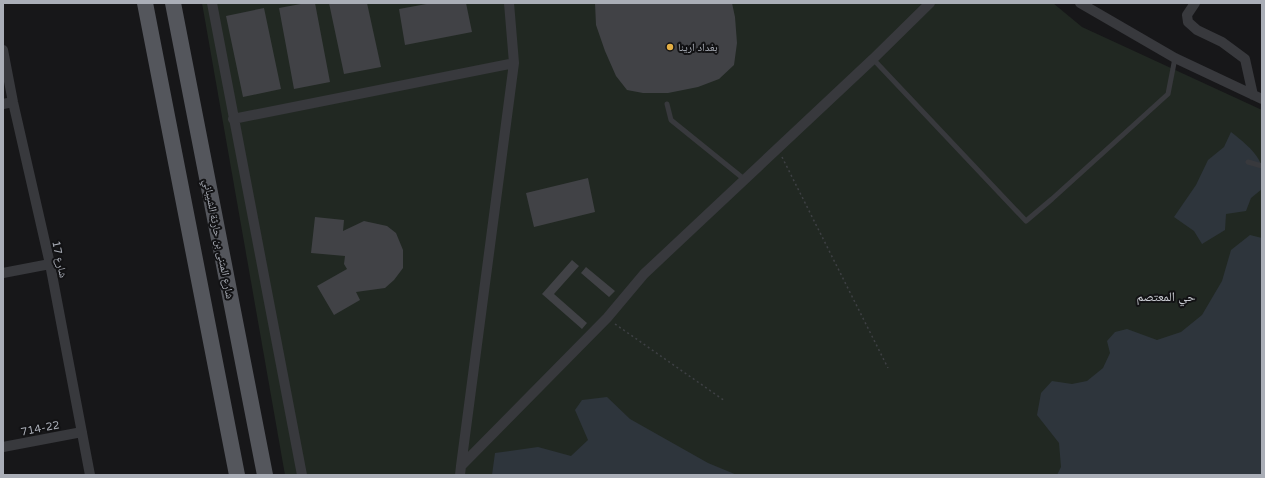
<svg xmlns="http://www.w3.org/2000/svg" width="1265" height="478" font-family="'Varela Round','Noto Naskh Arabic',sans-serif">
<rect width="100%" height="100%" fill="#171719"/>
<!-- green -->
<path fill="#212822" d="M202,3h851l29,24 180,83v365h-977z"/>
<!-- water -->
<path fill="#2e353c" d="M1231,132c9,7 23,18 28,28 5,8 3,20 3,29l-11,9 -5,13 -20,3 -1,16 -23,14 -8,-13 -20,-14 22,-32 12,-25 16,-13z
M1250,235l12,3v237h-205l4,-8 -2,-24 -22,-28 4,-22 11,-12 20,3 15,-3 16,-13 7,-15 -3,-12 8,-9 12,-3 30,11 24,-8 21,-17 20,-34 9,-31z
M607,397l23,22 78,44 29,12h-245l3,-22 43,-6 33,9 17,-16 -13,-30 7,-10z"/>
<!-- building -->
<path fill="#414246" d="M306,3h9l15,79 -36,7 -15,-81z
M329,3h38l14,64 -37,7z
M432,3h34l6,29 -67,13 -6,-36z
M595,3h137l3,14 2,26 -3,22 -15,14 -21,8 -30,6h-25l-16,-3 -11,-14 -11,-25 -9,-26z
M264,8l17,81 -38,8 -17,-81z
M588,178l7,34 -61,15 -8,-34z
M315,217l29,3 -1,11 21,-10 23,5 9,7 7,17v18l-9,12 -9,8 -29,4 4,8 -26,15 -17,-29 30,-17 -3,-5 1,-8 -34,-3z
M572,260l7,6 -25,28 33,29 -5,6 -40,-35z
M586,267l29,24 -6,6 -28,-24z"/>
<g fill="none" stroke-linecap="round" stroke-linejoin="round">
<!-- path -->
<path stroke="#3e4044" stroke-width="1.5" stroke-dasharray="2 3" stroke-linecap="butt" d="M782,157l106,211
M615,324l110,77"/>
<!-- lane -->
<path stroke="#38393d" stroke-width="5" d="M873,59l153,162 26,-22 116,-105 7,-36
M667,104l4,16 73,59
M1248,162l14,4"/>
<!-- street -->
<path stroke="#38393d" stroke-width="10" d="M212,3l90,472
M1080,3l95,55 87,41
M1195,3l-8,12 1,7 9,8 25,12 23,17 8,36
M3,50l10,52 37,162 40,211
M3,104l10,-2
M233,119l281,-56
M3,273l47,-9
M3,447l79,-15
M461,466l53,-403 -5,-60
M460,475l1,-9 146,-148 37,-44 229,-215 57,-56"/>
<!-- primary -->
<path stroke="#54565c" stroke-width="16" d="M145,3l92,472
M173,3l92,472"/>
</g>
<!-- markers -->
<circle fill="#e4af44" stroke="#121214" stroke-width="1.5" cx="670" cy="47" r="4"/>
<g text-anchor="middle" stroke-width="4" stroke-linejoin="round" paint-order="stroke">
<!-- poi labels -->
<g font-size="11" fill="#aaaeb7" stroke="#121214" text-anchor="start">
<text x="678" y="51">بغداد ارينا</text>
</g>
<!-- street labels -->
<g font-size="11" fill="#aaaeb7" stroke="#121214">
<text transform="translate(219 239) rotate(79)" y="4">شارع المثنى بن حارثة الشيباني</text>
<text transform="translate(60 259) rotate(78)" y="4">شارع 17</text>
<text transform="translate(40 428) rotate(-11)" y="4">714-22</text>
</g>
<!-- quarter labels -->
<g font-size="13" fill="#cbcdd4" stroke="#121214">
<text x="1166" y="301">حي المعتصم</text>
</g>
</g>
<!-- border -->
<rect width="1265" height="478" fill="none" stroke="#aaaeb7" stroke-width="8"/>
</svg>
